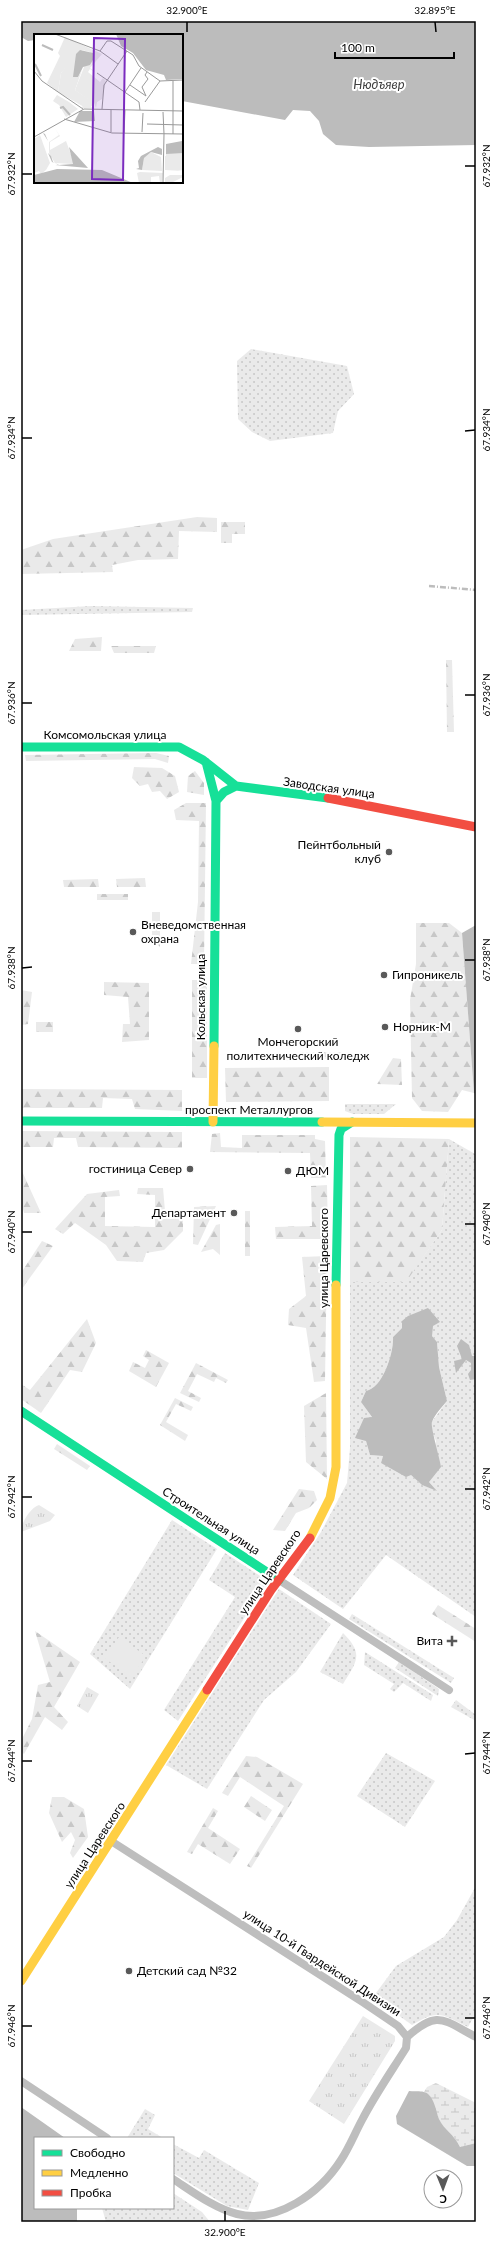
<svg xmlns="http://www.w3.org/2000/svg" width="497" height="2243" font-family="Lato,sans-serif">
<defs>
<pattern id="grass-dots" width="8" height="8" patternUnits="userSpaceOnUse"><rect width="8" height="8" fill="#eaeaea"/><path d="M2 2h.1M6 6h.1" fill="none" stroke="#c7c7c7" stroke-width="1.8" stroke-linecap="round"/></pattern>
<pattern id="forest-firs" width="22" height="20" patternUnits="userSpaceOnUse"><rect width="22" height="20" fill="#eaeaea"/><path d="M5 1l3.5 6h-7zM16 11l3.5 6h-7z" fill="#c7c7c7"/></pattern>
<pattern id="wetland-marsh" width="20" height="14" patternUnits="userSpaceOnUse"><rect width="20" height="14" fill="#eaeaea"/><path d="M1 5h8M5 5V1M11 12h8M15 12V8" fill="none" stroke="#c7c7c7"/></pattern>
<pattern id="park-tufts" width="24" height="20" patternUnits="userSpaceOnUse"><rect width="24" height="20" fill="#eaeaea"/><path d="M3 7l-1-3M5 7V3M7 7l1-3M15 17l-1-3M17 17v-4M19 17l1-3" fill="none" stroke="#c7c7c7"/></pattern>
</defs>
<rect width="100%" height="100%" fill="#fff"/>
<!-- grass -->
<path fill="url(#grass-dots)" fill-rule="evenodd" d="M251,349l96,17 7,28 -16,17 -5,22 -63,8 -18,-9 -14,-13 -1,-58z
M91,606l102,2 -1,4 -171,3v-5z
M345,1104h51l-12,10h-31l-8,-3z
M449,1139l26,15 1,463 -90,-62 -43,54 -50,-34 28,-43 26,-49 3,-35v-166l56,-1 36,-51zM440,1322l-8,4v10l5,6 2,25 8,34 -16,22 1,9 4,9 -7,41 7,8 -14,-5 -11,-10 -30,-12 2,-7 -13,-1 -4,-14 6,-24 -11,-15 5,-11c17,-3 28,-39 27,-54l9,-9z
M172,1520l45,29 -87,140 -40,-35z
M225,1553l43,28 -90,140 -14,-11 71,-113 -26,-17z
M279,1589l52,35 -35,48 -32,28 -57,89 -41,-24z
M352,1614l102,64 -3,5 -102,-64z
M343,1633c21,21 14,28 0,51l-23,-12z
M365,1652l68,43 -2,6 -28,-18 -9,9 -4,-3 4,-5 -30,-19z
M399,1662l40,27 -1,7 -43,-28z
M456,1700l20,15v6l-25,-14z
M386,1753l49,28 -30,46 -48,-31z
M476,1886v133l-3,-1 -5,9c-27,-13 -29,-18 -56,-2l-39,-28 23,-31 48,-29 13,-17z
M145,2109l10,6 -7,14 15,9h-36z
M173,2144l26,14 5,-8 55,33 -11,27 -21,-4 -54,-33z
M173,2193l29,19 8,10h-104l-4,-14h71z"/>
<!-- forest -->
<path fill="url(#forest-firs)" d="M197,517l20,1v14l-38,-1 -1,28 -40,1 -26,5 1,7 -92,2v-24l32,-11z
M221,522h24v12h-13v9h-11z
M102,637l-1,14h-32l6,-12z
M111,646h45l-2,7h-40z
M446,660h6l2,72h-7z
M156,753l13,3 -1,7 -13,-4 -129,2 -1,-6z
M134,767l28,1 13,8 4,16 -12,7 -7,-8 -8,1 -4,-8 -8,2 -8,-8z
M195,771l9,12v12l-17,-3 1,-16z
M186,803h20l-2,161h-13l7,-62 1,-81 -23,-1 -2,-10z
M145,878l1,9h-29l-1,-8z
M98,879l1,8h-35l-1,-7z
M97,894h31v6h-31z
M152,912h8v35l-8,-9z
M416,923h33l13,10 12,160 -12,-3 -14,22 -26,-1 -10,-13 -2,-98 6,-36z
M192,980h15v98h-15z
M104,982l45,1v57l-27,2 1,-18h7l-2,-27 -24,-2z
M21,990l11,2 -4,32 -7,1z
M36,1022h17v10h-17z
M302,1052h39v7h-39z
M238,1053h57v7l-56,1z
M393,1058l8,1 1,26 -25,-1z
M329,1067v34l-103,1 -1,-34z
M21,1089l161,1v21l-47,-2 -3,-10 -29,-1 -1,10h-81z
M21,1131l161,1v16l-104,-1 -2,-9h-22l-1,9h-32z
M220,1133l1,14 21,1v-13h73v4l10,2 1,37h-15l-1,-25 -100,-1 2,-18z
M350,1137l99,2 -7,91 -36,52h-56z
M21,1169l20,44h-17l-3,-12z
M327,1185l1,54h-52l-1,-12 37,-1 -1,-40z
M138,1188h25l2,23 18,1v19l-19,19 -18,3 -3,9 -26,-1 -11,-16 -31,-22 -12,11 -8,-5 32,-35 32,-4 1,6 -15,1v29l50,1v-32l-18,-1z
M216,1206l-18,39 -5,-1 1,-37z
M245,1211h5v45h-5z
M220,1224v31l-7,-6 -12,3 15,-27z
M42,1241l11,5 -32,44v-17z
M327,1256l-2,125 -11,1 -8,-54 -18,-3 1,-16 17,-13 -4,-39z
M87,1319l9,24 -14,29 -12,-2 -29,43 -20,-14v-15l9,6z
M146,1350l23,13 -13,24 -27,-16 4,-9 12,6 4,-8 -6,-4z
M196,1363l32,17 -2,3 -10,-5 -2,4 -17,-8 -9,17 13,7 -2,4 -19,-9z
M326,1393l1,86 -21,-17 -2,-56z
M175,1398l18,9 -2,4 -15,-7 -10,18 22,13 -3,6 -25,-16z
M57,1444l33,22 -3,4 -33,-21z
M299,1489l15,2 3,9 -8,8 -13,5 -11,18 -12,-1z
M438,1605l38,24v13l-44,-28z
M35,1631l45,31 -26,45 14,15 -6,8 -17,-13 -21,37 -3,-3v-10l11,-22 6,-34 12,-3z
M246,1756l11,1 46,27 -52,84 -4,-2 37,-60 -44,-29 -12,19 -6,-3z
M251,1796l21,14 -7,11 -21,-14z
M52,1797h12l20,12 4,28 -15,21 -3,-5 5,-13 -4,-8 -9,10 -13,-29z
M213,1808l5,3 -10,17 32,21 -10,15 -32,-20 -6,10 -5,-2z"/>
<!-- wetland -->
<path fill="url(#wetland-marsh)" d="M436,2083l40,20v40l-16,4c-5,-12 -17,-17 -21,-28 -4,-9 -6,-21 -15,-27l3,-5z"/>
<!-- park -->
<path fill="url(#park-tufts)" d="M39,1505l16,10 -5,6 -29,11c0,-9 9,-24 18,-27z
M87,1687l12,7 -11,19 -11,-7z
M363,2016l32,20v5l-51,83 -35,-23z"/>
<!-- pitch -->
<path fill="#eaeaea" d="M119,1637l27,19 -14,21 -28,-19z"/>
<!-- water -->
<path fill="#bcbcbc" d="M21,21h455v124l-107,2 -33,-2 -13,-11 -4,-13 -9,-10 -17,-1 -8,10 -103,-19v-66h-147v5l-7,1 -7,-4z
M476,925v169l-2,-1 -12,-160z
M428,1308l12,14 -7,4 -1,10 5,6 2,25 8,34c-5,6 -12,13 -15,21 -2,4 8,37 9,45l-12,15 8,9 -15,-6 -11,-10 -5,2 -25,-14 2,-7 -13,-1 -4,-14 -11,-3 9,-20 8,-1 -11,-15 5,-11c17,-3 28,-39 27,-54l9,-9v-7l6,-5z
M461,1339l8,6 3,11h4v23l-6,1 -2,-6 3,-4v-7l-5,-3 -10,13 -2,-12 8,-2 -5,-13z
M409,2091c6,1 14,-1 19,3 7,6 8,18 11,25 5,11 15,15 21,28l16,-4v23h-9l-70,-42 -1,-8z
M21,2107l44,31h-30v70h42v14h-56z"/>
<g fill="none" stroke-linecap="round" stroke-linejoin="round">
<!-- street -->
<path stroke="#bebebe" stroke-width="8" d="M279,1580l170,110
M111,1841l253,162 34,23 9,11 -1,11c-15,24 -31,47 -44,72 -7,13 -13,28 -21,40 -21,33 -64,64 -104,54 -23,-6 -44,-22 -64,-35
M407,2037c31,-28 36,-17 69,0
M21,2081l86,57"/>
<!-- fast -->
<path stroke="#16e098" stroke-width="9" d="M21,747h158l24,13 33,26 92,12
M206,762l10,39 -2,245
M216,801l8,-9 12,-6
M21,1121l301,1
M336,1285l3,-150 2,-6 11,-7
M21,1411l258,169"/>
<!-- slow -->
<path stroke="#ffcf43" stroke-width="9" d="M213,1122l1,-76
M322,1122l154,1
M310,1538l20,-40 6,-31v-182
M21,1981l186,-291"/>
<!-- jam -->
<path stroke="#f24e42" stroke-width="9" d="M328,798l148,29
M207,1690l64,-100 39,-52"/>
<!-- rail -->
<path stroke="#bdbdbd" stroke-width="2.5" stroke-dasharray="6 2 1 2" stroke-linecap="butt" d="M429,586l47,4"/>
</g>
<!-- ticks -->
<path fill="none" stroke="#000" stroke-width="1.5" d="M187,22v10M435,22l1,10M465,166h10M22,174h10M465,431l10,-1M22,438h10M465,695h10M22,703h10M465,960h10M22,968l10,-1M465,1224h10M22,1232h10M465,1489h10M22,1497h10M465,1754l10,-1M22,1761h10M465,2018h10M22,2026h10M225,2211v10"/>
<!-- markers -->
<g fill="#595959" stroke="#fff" stroke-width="1.5">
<circle cx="389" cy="852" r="4"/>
<circle cx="133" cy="932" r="4"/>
<circle cx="384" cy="975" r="4"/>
<circle cx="385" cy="1027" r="4"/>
<circle cx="298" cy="1029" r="4"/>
<circle cx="190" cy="1169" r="4"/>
<circle cx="288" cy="1171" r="4"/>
<circle cx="234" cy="1213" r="4"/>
<path d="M450 1635h4v4h4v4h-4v4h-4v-4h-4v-4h4z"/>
<circle cx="129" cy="1971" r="4"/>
</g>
<g text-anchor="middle" stroke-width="4" stroke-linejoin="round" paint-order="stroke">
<!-- street labels -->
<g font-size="12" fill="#000" stroke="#fff">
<text x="105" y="739">Комсомольская улица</text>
<text transform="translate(329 788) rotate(8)" y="4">Заводская улица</text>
<text transform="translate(201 997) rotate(-90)" y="4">Кольская улица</text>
<text x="249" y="1114">проспект Металлургов</text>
<text transform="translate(324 1258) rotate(-90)" y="4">улица Царевского</text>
<text transform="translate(211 1521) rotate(33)" y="4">Строительная улица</text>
<text transform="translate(270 1572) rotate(-56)" y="4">улица Царевского</text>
<text transform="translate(95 1845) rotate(-57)" y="4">улица Царевского</text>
<text transform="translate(322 1963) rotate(33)" y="4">улица 10-й Гвардейской Дивизии</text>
</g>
<!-- poi labels -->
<g font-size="12" fill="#000" stroke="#fff" text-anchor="start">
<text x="381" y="849" text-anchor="end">Пейнтбольный<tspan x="381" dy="14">клуб</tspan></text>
<text x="141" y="929">Вневедомственная<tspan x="141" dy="14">охрана</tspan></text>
<text x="392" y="979">Гипроникель</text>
<text x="393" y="1031">Норник-М</text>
<text x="298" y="1046" text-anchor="middle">Мончегорский<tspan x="298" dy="14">политехнический коледж</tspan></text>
<text x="182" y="1173" text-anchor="end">гостиница Север</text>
<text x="296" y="1175">ДЮМ</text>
<text x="226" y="1217" text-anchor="end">Департамент</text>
<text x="443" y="1645" text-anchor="end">Вита</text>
<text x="137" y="1975">Детский сад №32</text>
</g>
<!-- water labels -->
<g font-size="13" font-style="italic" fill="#414141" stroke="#fff">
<text x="379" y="89">Нюдъявр</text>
</g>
</g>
<!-- overview -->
<g transform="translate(34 34)">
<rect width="149" height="149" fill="#fff"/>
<path d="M31,3l37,17 -12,14 6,5 -6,-4 -2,3 12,10 3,-4 3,3 -4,18 -5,3 -1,6 -2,-6 -3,5 4,1h-14l8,-8 -14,-10 15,-38 -8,-2 -21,23 -3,19 -11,-9 13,-27 -2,-3zM20,93l6,9 -10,6v8l16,-9 8,22 -2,1 -17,-1 -6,-10v-11l10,-7zM6,101l10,28 -4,7 -5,4 -2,-3 -5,2v-34zM117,118l10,5 1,14 -20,-1 2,-12zM131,122l13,2v12l5,1 -18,-1zM106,138l23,1 -1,10h-2l-1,-7 -8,1v6h-12l-2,-10z" fill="#eaeaea"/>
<path d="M42,20l2,23 4,-7 -7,20 15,10 -6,7 -26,-15 3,-19zM23,61l12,7 9,7 -12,8 -7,-12 -6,-4zM142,117l7,2v17h-5v-12h-12v-4zM136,141h13v2l-12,6h-6v-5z" fill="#eaeaea"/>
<path d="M82,0h67v45l-17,1 -2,-5 -18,-5 -13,-17 -12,-7zM46,16l13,3 1,5 -4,7 -7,2 -5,10h-5l3,-23zM46,77h14l1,10 -21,1zM9,99l2,1 3,7v12l3,3 2,6 6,3 14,-1 -4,-17 19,21 -33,-3h3l-3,-2 -3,-1 -4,-9v-12zM148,107l1,12 -17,1v-10zM124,113l4,2v6l-11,-3 -7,6 -2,12 -6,-1 3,-1 -1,-7 3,-5zM23,135l45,1 31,13h-99v-8z" fill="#bcbcbc"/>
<path fill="none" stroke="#bcbcbc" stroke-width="2" d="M8,11l11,5M1,30l6,12M26,74l3,-1 7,8"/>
<path fill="none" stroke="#999" stroke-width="1" d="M21,0l45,17M84,30l-18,-13 7,-10h4l22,14 6,11 21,15 23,-1M0,37l8,10 41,28M63,39l42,29 1,8M96,51l16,11M91,58l16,-24M112,62l-4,-9 6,-8 -3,-4 2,-3M111,68l15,-21M68,75l2,-24 23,-34M77,76v22M129,78l1,22M30,85l48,14 71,1M113,90l36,1M108,98l1,-19M90,99l1,-23M139,100v-53M0,103l50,-28 99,2M129,149l1,-49"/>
<path fill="#7b2cbf" fill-opacity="0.15" stroke="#7b2cbf" stroke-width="2" d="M60,4l31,1 -2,141 -31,-1z"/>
<rect width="149" height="149" fill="none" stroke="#000" stroke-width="2"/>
</g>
<!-- border -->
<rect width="497" height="2243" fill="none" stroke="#ffffff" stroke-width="44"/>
<!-- legend -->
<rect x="34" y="2137" width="140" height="72" fill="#ffffff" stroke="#999999"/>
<rect x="42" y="2150" width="20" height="6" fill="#16e098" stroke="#999999"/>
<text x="70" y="2157" font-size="12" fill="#000000">Свободно</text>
<rect x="42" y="2170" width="20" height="6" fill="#ffcf43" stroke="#999999"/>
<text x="70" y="2177" font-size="12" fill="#000000">Медленно</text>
<rect x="42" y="2190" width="20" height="6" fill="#f24e42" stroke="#999999"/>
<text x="70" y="2197" font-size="12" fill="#000000">Пробка</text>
<!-- north arrow -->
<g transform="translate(443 2189) rotate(179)"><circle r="19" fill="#ffffff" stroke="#999999"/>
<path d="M0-3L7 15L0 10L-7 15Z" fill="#595959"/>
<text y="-6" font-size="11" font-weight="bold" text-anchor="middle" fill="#000000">С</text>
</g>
<!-- scale -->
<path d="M335 52v6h119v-6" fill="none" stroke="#000000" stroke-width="2"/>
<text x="341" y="52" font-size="12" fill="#000000" stroke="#ffffff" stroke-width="3" paint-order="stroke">100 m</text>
<rect x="22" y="22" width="453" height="2199" fill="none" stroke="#000" stroke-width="1.5"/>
<g font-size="10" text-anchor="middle" fill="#000">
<text x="187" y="14">32.900°E</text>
<text x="435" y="14">32.895°E</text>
<text transform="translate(486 166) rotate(-90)" y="4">67.932°N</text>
<text transform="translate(11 174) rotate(-90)" y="4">67.932°N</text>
<text transform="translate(486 430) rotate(-90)" y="4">67.934°N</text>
<text transform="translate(11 438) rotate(-90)" y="4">67.934°N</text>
<text transform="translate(486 695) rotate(-90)" y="4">67.936°N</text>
<text transform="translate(11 703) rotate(-90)" y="4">67.936°N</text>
<text transform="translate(486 960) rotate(-90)" y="4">67.938°N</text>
<text transform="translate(11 968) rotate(-90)" y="4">67.938°N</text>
<text transform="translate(486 1224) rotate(-90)" y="4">67.940°N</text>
<text transform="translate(11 1232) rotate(-90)" y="4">67.940°N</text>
<text transform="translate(486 1489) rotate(-90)" y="4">67.942°N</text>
<text transform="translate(11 1497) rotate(-90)" y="4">67.942°N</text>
<text transform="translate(486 1753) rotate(-90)" y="4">67.944°N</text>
<text transform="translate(11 1761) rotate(-90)" y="4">67.944°N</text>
<text transform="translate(486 2018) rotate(-90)" y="4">67.946°N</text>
<text transform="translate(11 2026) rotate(-90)" y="4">67.946°N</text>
<text x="225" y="2236">32.900°E</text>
</g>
</svg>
